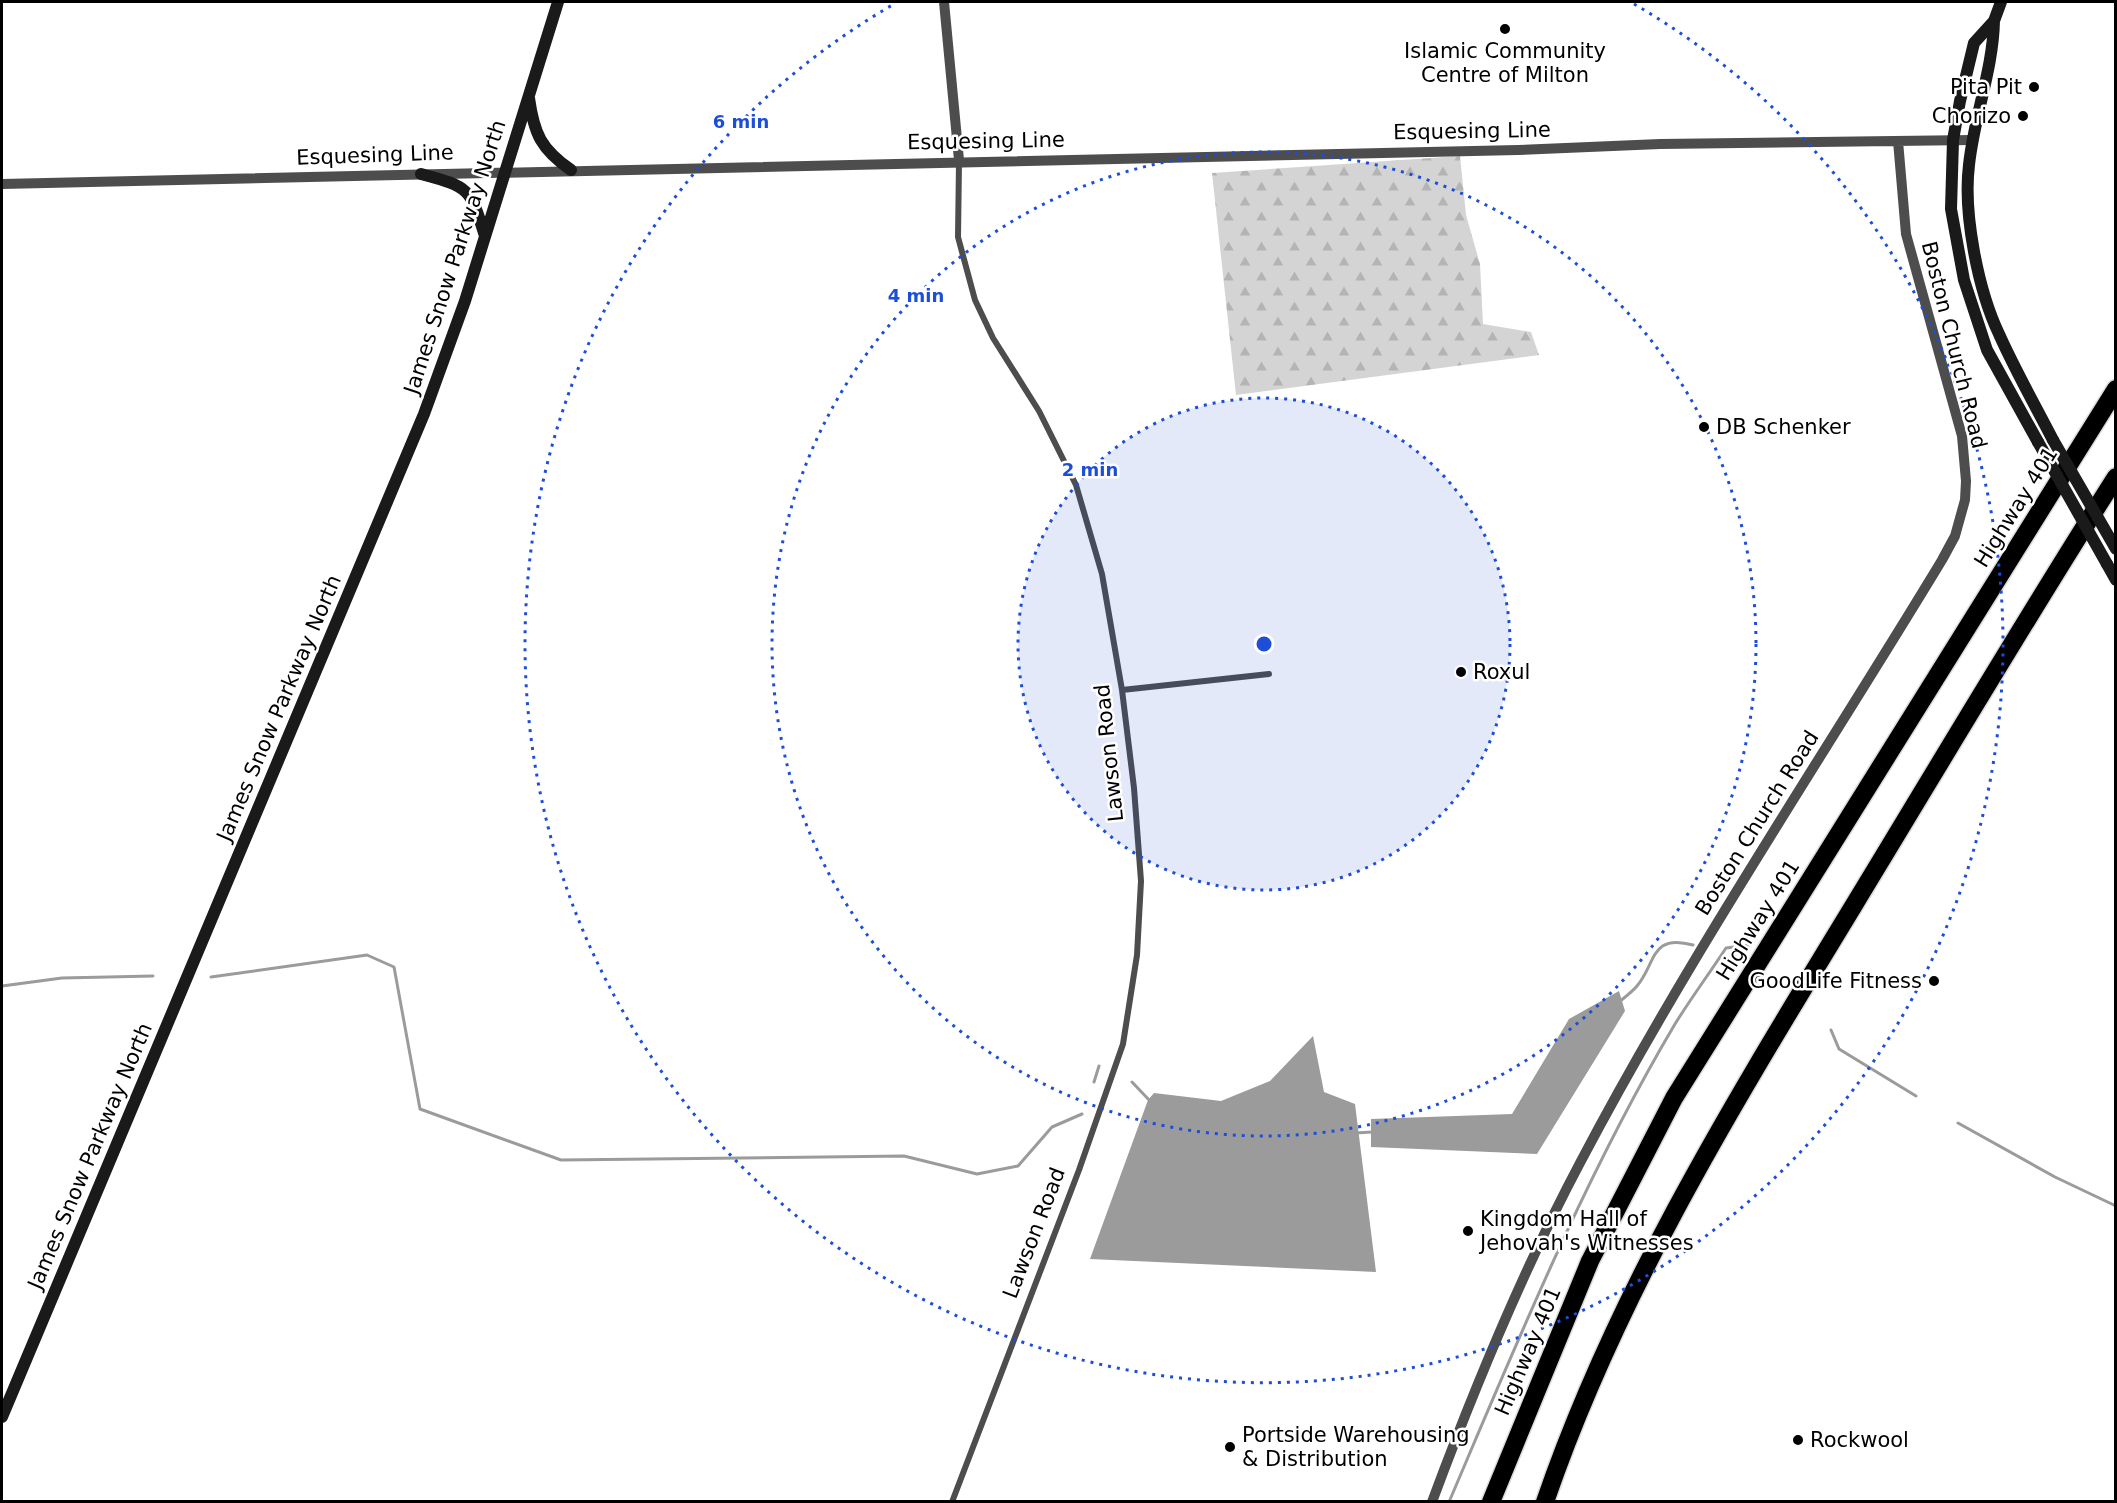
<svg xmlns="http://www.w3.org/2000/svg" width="2117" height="1503" font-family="'DejaVu Sans',sans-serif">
<defs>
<pattern id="forest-firs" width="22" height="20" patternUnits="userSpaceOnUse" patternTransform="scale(1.5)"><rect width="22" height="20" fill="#d4d4d4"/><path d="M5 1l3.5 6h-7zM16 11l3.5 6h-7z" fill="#b4b4b4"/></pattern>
</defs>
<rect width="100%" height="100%" fill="#fff"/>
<!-- forest -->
<path fill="url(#forest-firs)" d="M1460,156l6,59 14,49 3,60 48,8 8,23 -303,40 -24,-222z"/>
<!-- water -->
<path fill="#9b9b9b" d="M1619,991l6,20 -88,143 -166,-7v-28l141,-5 57,-95z
M1313,1036l11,56 31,12 21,168 -286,-13 58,-159 6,-7 67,8 49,-20z"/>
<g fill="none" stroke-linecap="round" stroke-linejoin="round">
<!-- stream -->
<path stroke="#9b9b9b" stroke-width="3" d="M211,977l156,-22 27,12 26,142 141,51 343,-4 73,18 41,-8 34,-39 30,-13
M2,986l60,-8 91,-2
M1619,1002c6,-5 13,-10 18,-16 19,-22 13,-53 56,-41
M1831,1030l8,19 77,47
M1094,1082l5,-16
M1132,1082l19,20
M1958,1123l97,54 61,29
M1355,1133l17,-1
M1449,1502c69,-162 136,-326 226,-478 16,-26 34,-50 51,-76l23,-3"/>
<!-- motorway casing -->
<g stroke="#dbdbdb" stroke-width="21">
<path id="motorway" d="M1491,1502l99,-241 84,-163 442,-709
M1545,1502c73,-213 193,-406 309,-597 87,-143 172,-287 262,-428"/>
</g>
<!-- minor -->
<path stroke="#4d4d4d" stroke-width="6" d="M1122,690l147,-16
M952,1502l127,-332 44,-126 14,-89 4,-74 -7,-93 -12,-98 -20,-116 -26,-89 -37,-74 -46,-73 -18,-38 -17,-63 1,-75"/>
<!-- tertiary -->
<path stroke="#4d4d4d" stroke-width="10" d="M944,2l15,158
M2,184l1516,-34 142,-6 312,-4
M1432,1502c43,-116 91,-232 149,-341 109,-207 240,-401 361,-601l13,-24 10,-36 1,-19 -4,-45 -56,-202 -8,-93"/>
<!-- secondary -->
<path stroke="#1a1a1a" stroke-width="12" d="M2001,2l-7,19 -20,22 -14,58 -7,39 -2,69 13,71 23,70 51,92
M1994,21c-1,49 -20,95 -25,144 -6,48 9,125 30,169 16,36 36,71 54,106
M529,98c5,36 12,51 42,72
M421,174c49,13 49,14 64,62
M2107,564l9,16
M2,1417l422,-1003 41,-113 93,-299"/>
<!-- motorway -->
<use href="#motorway" stroke="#000" stroke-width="18"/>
<!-- secondary-bridge -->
<path stroke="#1a1a1a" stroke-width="12" d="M2053,440l63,109
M2038,442l69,122"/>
</g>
<!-- distance rings -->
<circle cx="1264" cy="644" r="246" fill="#1d4ed8" fill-opacity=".12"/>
<g fill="none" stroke="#1d4ed8" stroke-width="3" stroke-dasharray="3 6">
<circle cx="1264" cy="644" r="246"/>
<circle cx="1264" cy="644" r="492"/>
<path d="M1634 4A739 739 0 1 1 894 4"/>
</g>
<!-- markers -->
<g fill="#000" stroke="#fff" stroke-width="2">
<circle cx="1505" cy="29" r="6"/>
<circle cx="2034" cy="87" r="6"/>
<circle cx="2023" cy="116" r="6"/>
<circle cx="1704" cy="427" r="6"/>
<circle cx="1461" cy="672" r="6"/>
<circle cx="1934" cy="981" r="6"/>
<circle cx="1468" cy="1231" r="6"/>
<circle cx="1798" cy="1440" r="6"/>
<circle cx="1230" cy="1447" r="6"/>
</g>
<g text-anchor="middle" stroke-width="5" stroke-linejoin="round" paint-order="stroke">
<!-- poi labels -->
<g font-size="21" fill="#000" stroke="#fff" text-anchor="start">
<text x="1505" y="58" text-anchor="middle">Islamic Community<tspan x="1505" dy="24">Centre of Milton</tspan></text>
<text x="2022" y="94" text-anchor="end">Pita Pit</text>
<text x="2011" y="123" text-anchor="end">Chorizo</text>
<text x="1716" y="434">DB Schenker</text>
<text x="1473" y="679">Roxul</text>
<text x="1922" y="988" text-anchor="end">GoodLife Fitness</text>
<text x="1480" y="1226">Kingdom Hall of<tspan x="1480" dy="24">Jehovah's Witnesses</tspan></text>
<text x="1242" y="1442">Portside Warehousing<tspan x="1242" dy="24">&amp; Distribution</tspan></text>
<text x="1810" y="1447">Rockwool</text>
</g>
<!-- street labels -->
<g font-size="21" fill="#000" stroke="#fff">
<text transform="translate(1472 131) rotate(-1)" y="7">Esquesing Line</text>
<text transform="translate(986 141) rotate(-1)" y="7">Esquesing Line</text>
<text transform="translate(375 155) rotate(-2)" y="7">Esquesing Line</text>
<text transform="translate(455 257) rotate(-72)" y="7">James Snow Parkway North</text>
<text transform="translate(1954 345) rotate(76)" y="7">Boston Church Road</text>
<text transform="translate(2016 507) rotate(-58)" y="7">Highway 401</text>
<text transform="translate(279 708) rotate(-67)" y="7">James Snow Parkway North</text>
<text transform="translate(1109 753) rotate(-96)" y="7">Lawson Road</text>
<text transform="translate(1757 823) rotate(-58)" y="7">Boston Church Road</text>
<text transform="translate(1758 920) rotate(-58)" y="7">Highway 401</text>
<text transform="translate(90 1156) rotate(-67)" y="7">James Snow Parkway North</text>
<text transform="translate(1034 1233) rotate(-69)" y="7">Lawson Road</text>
<text transform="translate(1528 1351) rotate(-67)" y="7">Highway 401</text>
</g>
</g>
<circle cx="1264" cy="644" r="9" fill="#1d4ed8" stroke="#fff" stroke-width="3"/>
<g font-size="18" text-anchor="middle" font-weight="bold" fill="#1d4ed8" stroke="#fff" stroke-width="5" stroke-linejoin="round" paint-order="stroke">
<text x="741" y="128">6 min</text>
<text x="916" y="302">4 min</text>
<text x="1090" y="476">2 min</text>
</g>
<!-- border -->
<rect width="2117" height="1503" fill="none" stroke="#000000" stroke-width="6"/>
</svg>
